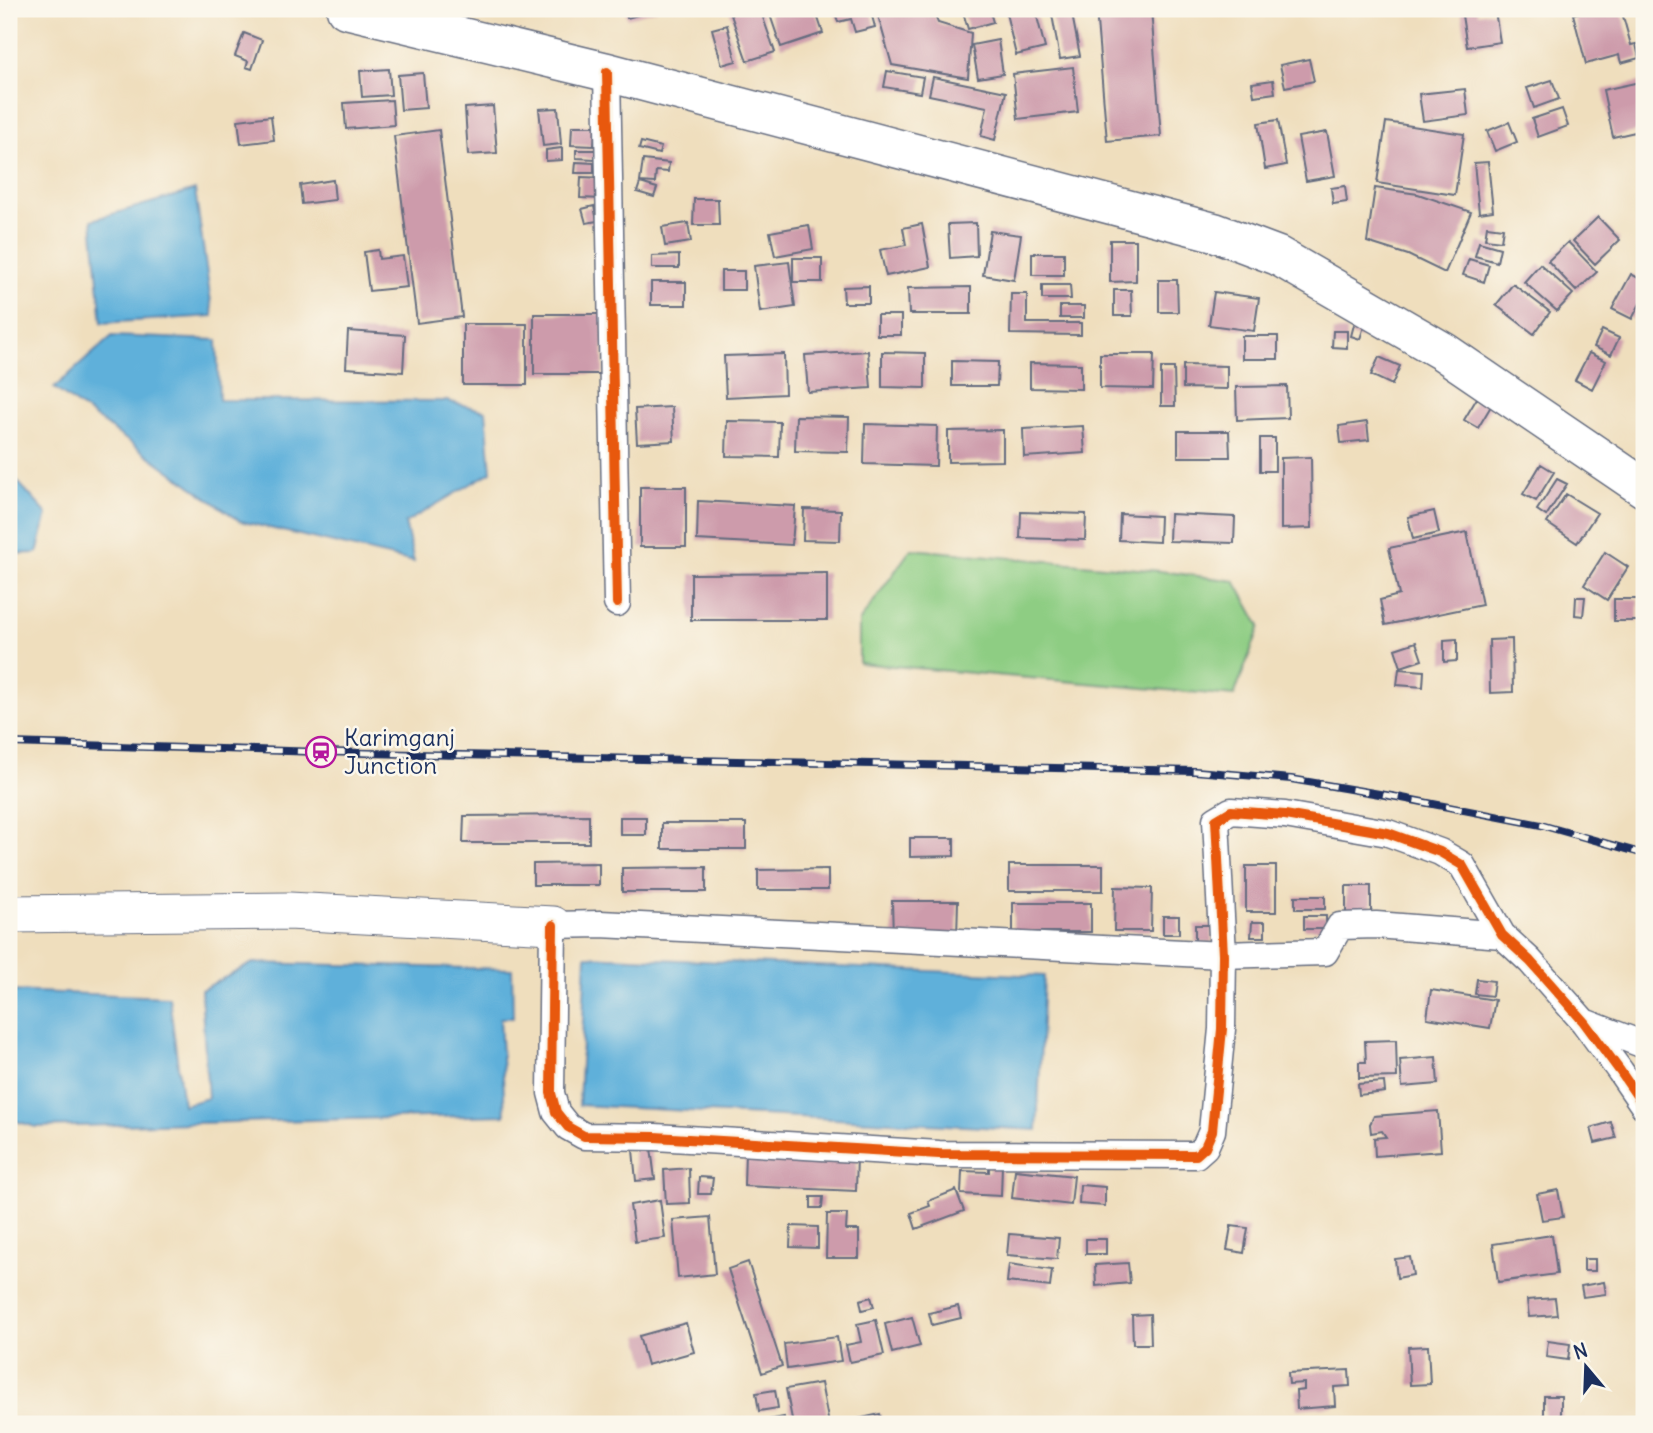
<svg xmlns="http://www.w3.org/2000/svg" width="1653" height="1433" font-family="Delius,sans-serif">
<rect width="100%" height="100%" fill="#fbf7ec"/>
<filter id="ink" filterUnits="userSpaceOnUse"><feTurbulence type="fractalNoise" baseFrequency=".0143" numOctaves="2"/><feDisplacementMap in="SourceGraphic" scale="14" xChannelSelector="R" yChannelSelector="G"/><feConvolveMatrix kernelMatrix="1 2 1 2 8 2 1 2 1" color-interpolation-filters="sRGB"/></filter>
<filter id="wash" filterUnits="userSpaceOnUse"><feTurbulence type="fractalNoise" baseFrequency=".00686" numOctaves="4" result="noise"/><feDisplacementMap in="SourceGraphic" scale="28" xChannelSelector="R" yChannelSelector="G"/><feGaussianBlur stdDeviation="1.57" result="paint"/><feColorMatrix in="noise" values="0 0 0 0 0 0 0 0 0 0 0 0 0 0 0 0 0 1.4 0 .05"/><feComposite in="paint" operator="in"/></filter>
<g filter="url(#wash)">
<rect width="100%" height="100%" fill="#efdebd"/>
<!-- green -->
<path fill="#8ecd83" stroke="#547e70" stroke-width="2" d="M911,549l249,22 75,10 25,45 -26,70 -375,-33v-41z"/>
<!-- water -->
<path fill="#5fb0da" stroke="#3d709c" stroke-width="2" d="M195,190l18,126 -111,7 -10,-103z
M112,336l105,4 2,60 228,1 39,10 5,61 -86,51 9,39 -174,-41 -186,-133z
M9,472l38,42 -10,39 -28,1z
M586,956l458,20 -7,154 -458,-25z
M253,963l259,6 1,49h-13l5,97 -469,12 -27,-8v-128l160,6 14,108 25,-7 -7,-108z"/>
<g id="blocks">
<!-- building -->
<path fill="#cd9bab" d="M625,9h32v1l-30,8z
M729,9h31l15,43 -28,9z
M768,9h47l8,24 -42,14z
M834,9h36l5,18 -20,5 -4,-13 -13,3z
M900,9h32l6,14 33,10 -3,45 -76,-13 -15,-53z
M962,9h27l4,13 -25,7z
M1005,9h30l10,39 -29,7z
M1051,9h20l9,47 -20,3z
M1096,9h55l10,127 -54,5z
M1461,9h16l1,5 17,-3 5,31 -33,5z
M1591,9h30l10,36 5,-1 3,14 -18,5 -2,-8 -33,9 -13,-50z
M727,25l9,36 -14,4 -10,-36z
M244,33l18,7 -10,29 -6,-2 2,-6 -13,-5z
M998,40l5,34 -25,4 -6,-33z
M1309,59l5,22 -29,6 -5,-22z
M1073,67l5,45 -60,7 -5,-45z
M389,69l2,26 -29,2 -2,-26z
M887,71l36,6 -3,16 -36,-6z
M423,73l3,35 -25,2 -3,-35z
M933,77l73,15 -11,48 -14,-4 6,-29 -58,-12z
M1273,80l2,13 -21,3 -2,-13z
M1552,80l7,19 -25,9 -7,-20z
M1644,81v49l-31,7 -10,-47z
M1465,89l3,26 -45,6 -4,-27z
M392,100l2,25 -48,4 -2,-26z
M493,106l4,47 -29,2 -3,-47z
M558,108l3,36 -18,2 -4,-37z
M1562,109l6,17 -30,11 -6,-18z
M271,116l3,24 -33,4 -3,-24z
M1278,120l8,45 -21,4 -7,-46z
M1386,122l78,12 -9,61 -78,-12z
M1509,122l8,20 -22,9 -8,-20z
M572,126h23l-1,20 -23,-1z
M439,130l23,187 -45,6 -23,-187z
M1327,132l8,44 -29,5 -8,-44z
M641,142l20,5 -2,7 -20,-5z
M562,148v12l-16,1v-11z
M576,150h19v9l-19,-1z
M643,160l26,3 -1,9 -12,-1 -1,12 -15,-1z
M576,162l18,1v10h-19z
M1488,162l5,49 -14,2 -5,-50z
M581,177l24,1 -1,21 -24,-1z
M333,180l2,20 -33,4 -2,-19z
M640,183l17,5 -3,9 -17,-5z
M1345,186l2,16 -14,2 -2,-16z
M1375,188l43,6 53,18 -26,61 -37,-18 -41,-13z
M694,199h24l1,26h-26z
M594,206l3,15 -11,2 -4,-14z
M1598,217l22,23 -25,24 -22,-23z
M688,223l3,19 -26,4 -3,-19z
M976,223l1,33 -27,2 -2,-34z
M922,224l8,43 -44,9 -6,-26 26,-5 -3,-17z
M809,225l4,24 -38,7 -5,-24z
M1487,226l16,2 -2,13 -16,-2z
M990,231l31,4 -7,45 -31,-5z
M1110,240h26v41l-26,1z
M1479,242l21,6 -3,14 -22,-6z
M1568,242l29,30 -21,19 -28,-30z
M378,250l1,9 24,-3 4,31 -38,4 -5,-39z
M1032,253h32v22h-32z
M679,255v13h-27v-12z
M793,258h29v24h-29z
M1469,259l20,6 -5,17 -21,-7z
M789,262l6,45 -35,5 -6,-46z
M1540,264l33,30 -16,17 -33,-29z
M721,271h23v19h-23z
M1631,274l13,7v15l-12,23 -20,-10z
M1159,280h18l1,32h-19z
M651,282h35v23h-35z
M1513,284l37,28 -16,22 -38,-29z
M1042,285h28l1,14h-29z
M869,286v17h-25l-1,-16z
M971,287v27h-62l-1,-26z
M1114,290h17l1,26h-18z
M1214,292l45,6 -5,33 -45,-6z
M1011,294h16v29h54v12l-71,-1z
M1060,306h24v12h-24z
M534,314h69v60h-69z
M877,315h24v20h-24z
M1356,317l10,3 -6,19 -9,-3z
M463,324h64v61h-64z
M1602,330l17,8 -8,17 -17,-8z
M348,331l57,4 -2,37 -57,-4z
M1333,331h14v17l-15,-1z
M1242,336h36v23h-36z
M868,351l3,37 -63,4 -3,-37z
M882,352l43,1v35l-43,-1z
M1589,353l17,8 -14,28 -17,-9z
M784,354l1,40 -59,3 -2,-41z
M1100,354h54l-1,35 -53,-1z
M1379,357l21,9 -8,19 -21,-10z
M952,361l46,1 -1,24h-45z
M1030,363l51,1v25l-51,-1z
M1183,365l44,1v23l-44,-1z
M1161,368h13l1,38h-14z
M1287,386l1,32 -51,2 -1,-33z
M1477,398l14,8 -13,22 -14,-8z
M672,407l2,34 -37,2 -2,-34z
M796,416l53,1 -1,35 -53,-1z
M727,421l53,1 -1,35 -53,-1z
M1367,422l2,18 -28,3 -2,-17z
M865,424l72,2 -1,40 -72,-2z
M1083,426l2,27 -61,4 -1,-28z
M1003,430v31l-55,1v-31z
M1178,431h51l1,26h-52z
M1260,438h15v33h-15z
M1311,457l1,71 -31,1v-71z
M1541,464l13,8 -18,29 -13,-7z
M1557,479l10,5 -21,32 -9,-6z
M640,487h46v60h-46z
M1566,494l31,19 -20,30 -30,-20z
M698,501l97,5 -3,39 -95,-5z
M804,509l37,1 -1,31 -37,-1z
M1434,511l5,22 -26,6 -5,-22z
M1021,512l65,2 -1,26 -65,-2z
M1120,514l40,2 -1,26 -40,-2z
M1170,514l65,3 -1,26 -65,-2z
M1467,532l15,73 -97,20 -5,-25 19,-5 -10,-47z
M1605,552l23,15 -21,33 -23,-15z
M827,573v47h-136v-46z
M1576,597h9l-2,19 -8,-1z
M1614,599h24v22h-24z
M1457,639v22l-13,1v-22z
M1512,639l1,53 -23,1 -1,-53z
M1416,642l6,18 -21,7 -6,-18z
M1399,669l25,2 -1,16 -26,-2z
M589,815v28h-126l1,-27z
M620,817h26v18h-26z
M662,823h84v26h-84z
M910,838h44v18l-44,1z
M599,863v22h-66v-21z
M1009,865h94v26h-94z
M1246,866h30v46h-30z
M706,867v25h-84v-24z
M828,869v21h-70v-20z
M1346,886h25v30h-25z
M1115,887l37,1 -1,43h-37z
M1295,896h30v13h-30z
M892,901h66l-1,36h-64z
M1013,903h78v29h-78z
M1163,916h16v18h-16z
M1304,916h22v13h-22z
M1252,922h13v15h-14z
M1195,925h17v17h-17z
M1477,979l17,2 -2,15 -17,-2z
M1431,990l64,10 -5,28 -63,-10z
M1396,1040l1,37 -38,1v-16h7l-1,-21z
M1436,1057l2,27 -36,3 -2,-27z
M1384,1082l1,10 -26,3 -1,-11z
M1438,1111l3,40 -66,5 -1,-18 12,-1 -4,-6 -11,2 -1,-9 4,-8z
M1611,1122l5,16 -21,5 -4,-15z
M651,1148l4,31 -19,2 -3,-31z
M745,1151l112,4 -1,36 -112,-5z
M989,1164l13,1 -1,31 -40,-2 1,-23 27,1z
M689,1168l1,35 -24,1 -2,-34z
M1015,1170l59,6 -3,29 -59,-7z
M699,1177l14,1 -2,16h-13z
M1080,1185l25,2v19l-26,-2z
M956,1190l8,21 -48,18 -5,-16 19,-7 -2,-5z
M1558,1190l5,27 -21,3 -5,-26z
M811,1197h12l-1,11h-11z
M660,1200l5,38 -30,4 -5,-37z
M827,1214h20l-1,16h13v28h-33z
M710,1217l5,57 -37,4 -5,-58z
M791,1226l27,1v21l-28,-1z
M1231,1226l17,2 -4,25 -17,-3z
M1009,1234l50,4 -2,21 -50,-4z
M1552,1235l5,39 -59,8 -5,-38z
M1086,1239h20v15h-20z
M1410,1257l3,18 -16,3 -2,-19z
M1584,1259h11v12h-11z
M748,1262l34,104 -20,7 -34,-104z
M1128,1263l2,20 -34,3 -1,-21z
M1009,1264l43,6 -2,17 -43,-5z
M1604,1282l2,12 -23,3 -2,-11z
M871,1297l3,10 -12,3 -2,-10z
M1555,1298l2,17 -28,2 -2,-17z
M958,1306l3,12 -29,7 -3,-12z
M1150,1314l1,30h-18l-1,-29z
M912,1317l8,29 -28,7 -7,-29z
M876,1320l8,35 -34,7 -4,-17 15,-3 -4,-18z
M686,1323l8,29 -47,13 -8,-29z
M837,1337l4,24 -54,8 -3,-25z
M1548,1341l22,3 -2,16 -22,-3z
M1428,1346l2,38 -20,1 -2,-38z
M1349,1370l1,16 -16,1 1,19 -38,3 -1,-18 8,-1v-7l-15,1 -1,-11z
M821,1383l8,41h-36l-7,-35z
M775,1390l3,18 -19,3 -3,-18z
M1544,1396h17v28h-17z
M880,1414l2,10h-28l-1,-4z
M784,1417l1,7h-31l-1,-1z"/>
</g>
</g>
<g filter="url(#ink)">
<use href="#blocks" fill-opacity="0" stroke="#656c7f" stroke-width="2"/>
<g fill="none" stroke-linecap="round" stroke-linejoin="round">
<!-- street casing -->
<g stroke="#656c7f" stroke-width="29">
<path id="street" d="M607,72l10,531
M1502,935l-126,-10 -36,1 -15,26 -102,3 -623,-31 -47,1 -2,168 5,19 12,15 16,9 71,1 284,17 257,1 9,-8 7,-16 10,-102 1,-74 -7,-135 15,-9 54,4 103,18 52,19 22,13 40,70 28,26 54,61 36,49 24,35
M1584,1022l60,23"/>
</g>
<!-- secondary casing -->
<g stroke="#656c7f" stroke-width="39">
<path id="secondary" d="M9,914l280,-3 264,14"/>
</g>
<!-- highway casing -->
<g stroke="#656c7f" stroke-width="41">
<path id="highway" d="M346,9l261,63 607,160 64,24 166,96 200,136"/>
</g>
<!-- street -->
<use href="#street" stroke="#fff" stroke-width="26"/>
<!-- secondary -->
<use href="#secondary" stroke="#fff" stroke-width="37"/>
<!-- highway -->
<use href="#highway" stroke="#fff" stroke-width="38"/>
<!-- rail casing -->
<g stroke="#1b2f5e" stroke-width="8">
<path id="rail" d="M9,743l312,9 874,19 96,8 106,18 144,28 103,29"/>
</g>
<!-- rail -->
<use href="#rail" stroke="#fbf7ec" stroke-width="5" stroke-dasharray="16" stroke-linecap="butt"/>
<!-- cycleway casing -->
<g stroke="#fbf7ec" stroke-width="15">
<path id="cycleway" d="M607,72l10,531
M553,925l-2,168 5,19 12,15 16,9 71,1 284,17 257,1 9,-8 7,-16 10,-102 1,-74 -7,-135 15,-9 54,4 103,18 52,19 22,13 40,70 28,26 54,61 36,49 24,35"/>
</g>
<!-- cycleway -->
<use href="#cycleway" stroke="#e8590c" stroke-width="10"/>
</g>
</g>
<!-- icons -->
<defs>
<g id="station-ring" transform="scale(1.575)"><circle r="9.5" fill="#fbf7ec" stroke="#b5179e" stroke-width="1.5"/><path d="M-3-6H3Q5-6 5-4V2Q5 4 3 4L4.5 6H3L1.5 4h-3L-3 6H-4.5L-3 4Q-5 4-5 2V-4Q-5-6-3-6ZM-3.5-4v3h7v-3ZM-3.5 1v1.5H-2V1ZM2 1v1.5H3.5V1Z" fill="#b5179e"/></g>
</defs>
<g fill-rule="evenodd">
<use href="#station-ring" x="321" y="752"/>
</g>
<g text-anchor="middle" stroke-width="5" stroke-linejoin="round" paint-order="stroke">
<!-- poi labels -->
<g font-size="24" fill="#1b2f5e" stroke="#fbf7ec" text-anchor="start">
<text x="344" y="746">Karimganj<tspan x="344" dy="28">Junction</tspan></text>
</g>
</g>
<!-- margin -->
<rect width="1653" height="1433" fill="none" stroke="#fbf7ec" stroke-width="35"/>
<!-- north arrow -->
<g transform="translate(1586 1367) rotate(341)" stroke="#fbf7ec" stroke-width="5" paint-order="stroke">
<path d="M0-5L12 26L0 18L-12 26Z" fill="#1b2f5e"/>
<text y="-10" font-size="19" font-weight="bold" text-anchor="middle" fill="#1b2f5e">N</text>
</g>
</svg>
